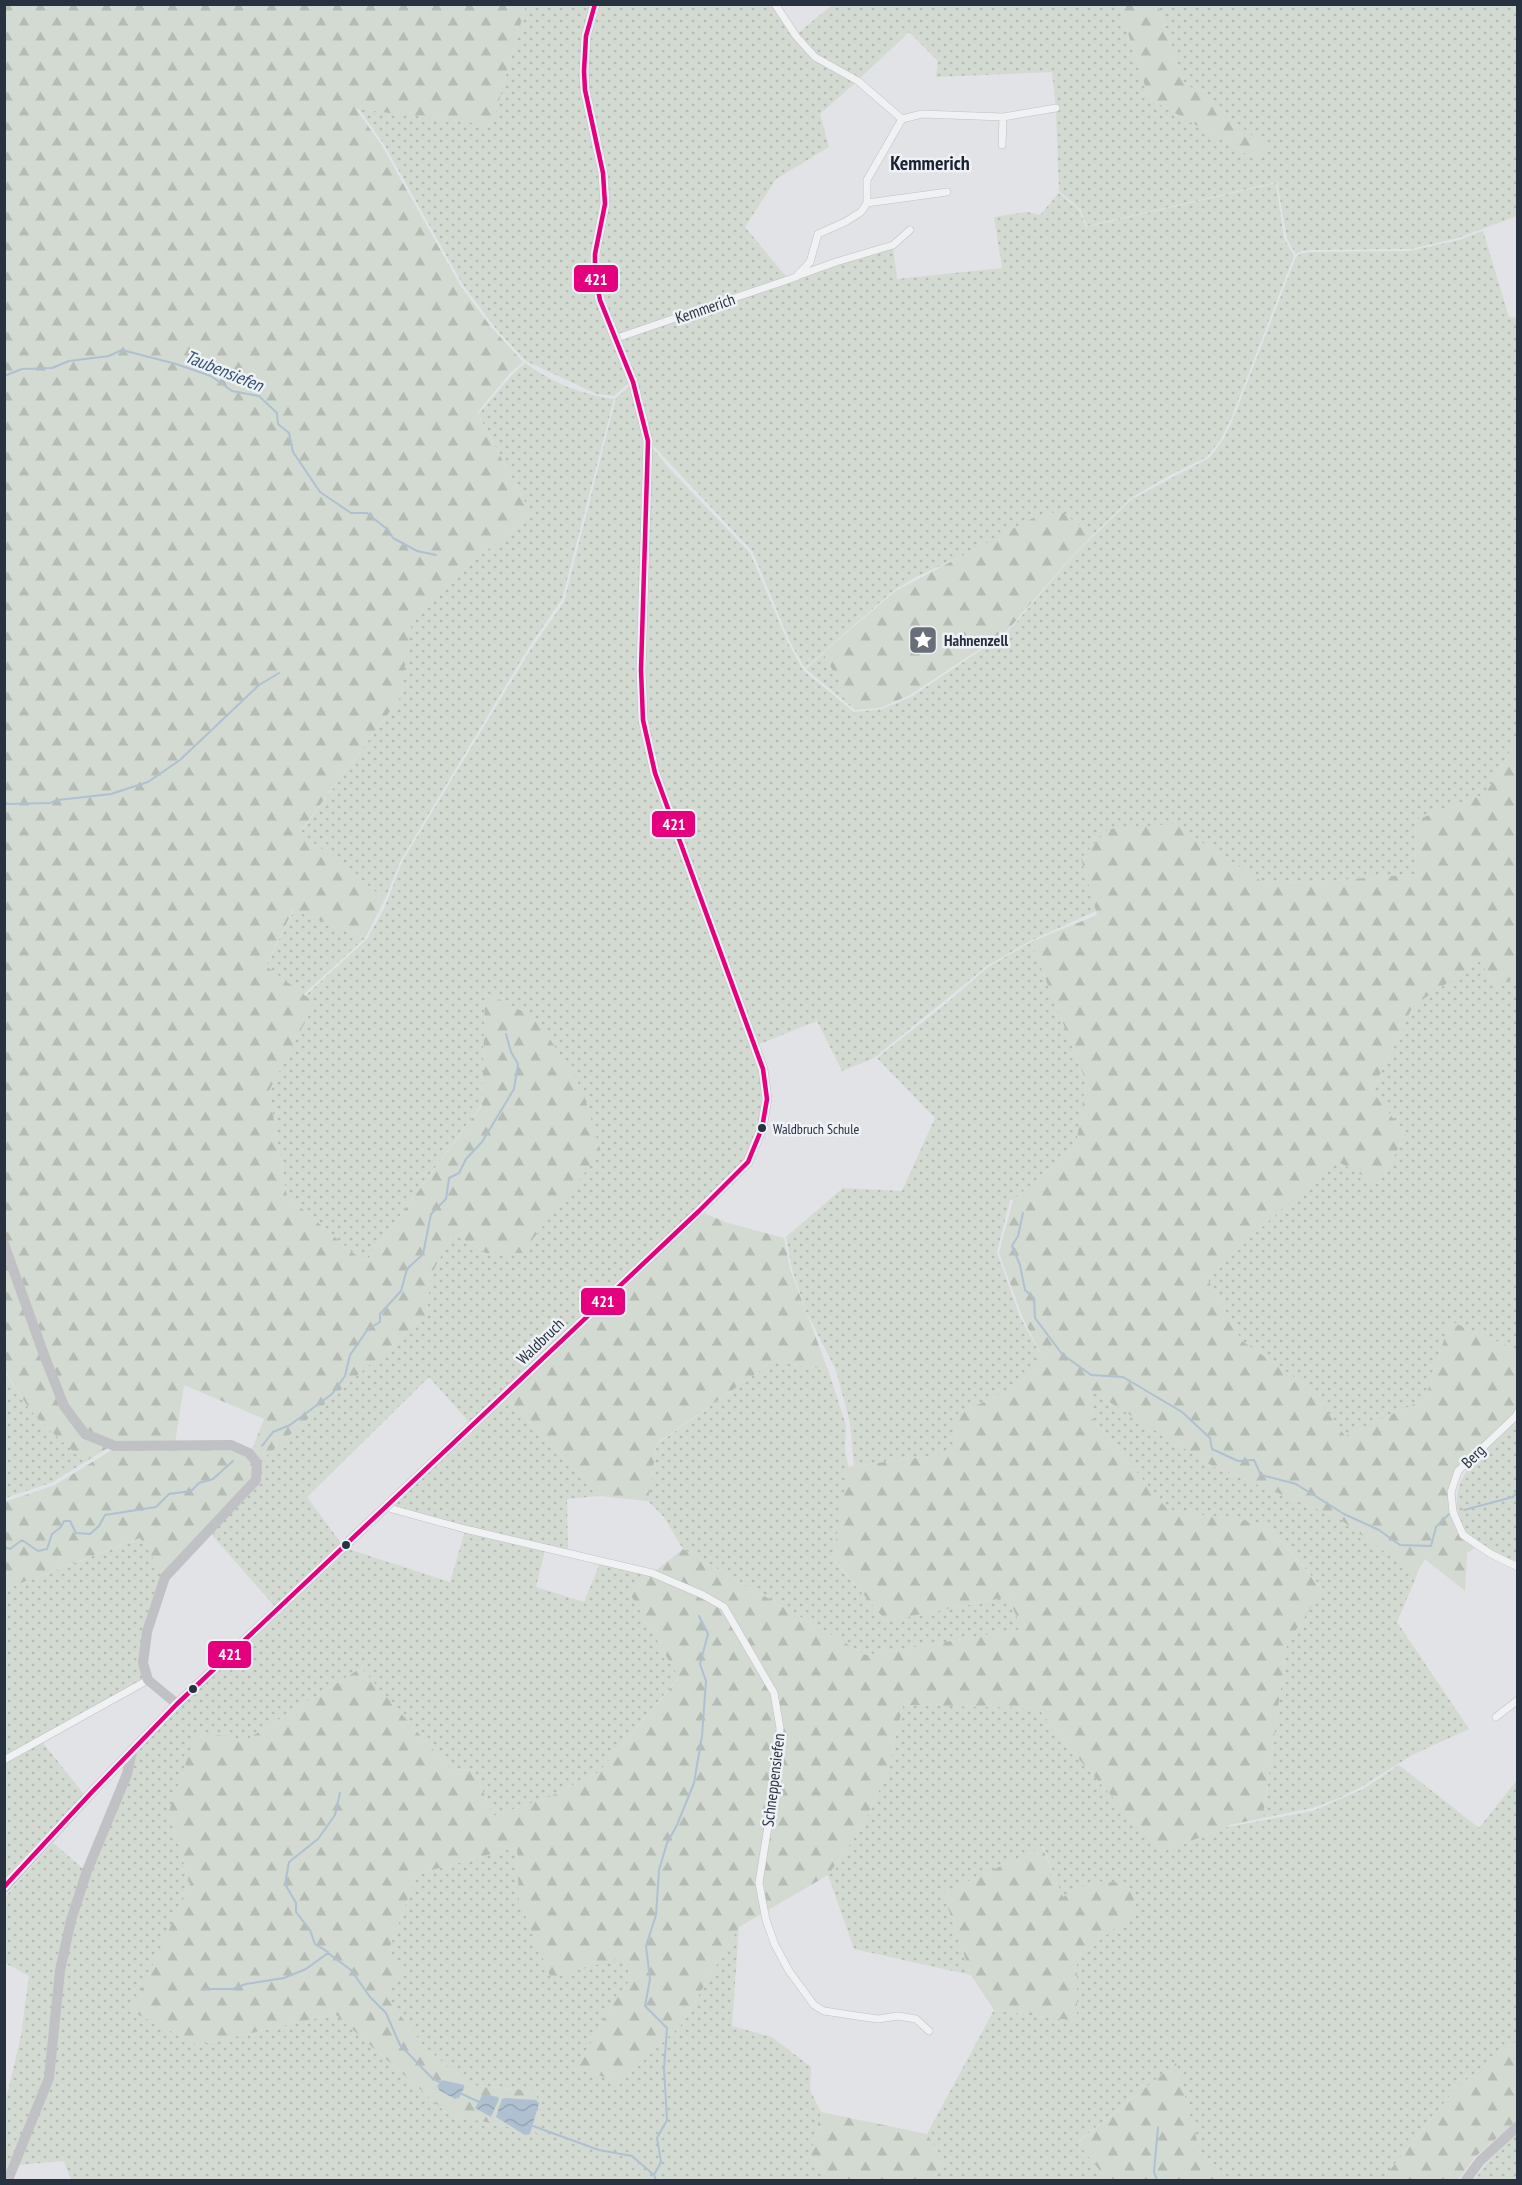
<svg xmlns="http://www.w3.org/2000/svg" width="1522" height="2185" font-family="'PT Sans Narrow',sans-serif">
<defs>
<pattern id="grass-dots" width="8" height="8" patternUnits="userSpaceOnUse" patternTransform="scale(1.5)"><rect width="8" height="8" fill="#d2dad1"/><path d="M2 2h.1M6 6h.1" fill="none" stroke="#b4bcb4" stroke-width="1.8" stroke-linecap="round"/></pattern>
<pattern id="forest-firs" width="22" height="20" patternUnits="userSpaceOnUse" patternTransform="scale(1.5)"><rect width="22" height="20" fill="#d2dad1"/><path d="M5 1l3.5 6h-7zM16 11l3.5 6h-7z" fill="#b4bcb4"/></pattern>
<pattern id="water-waves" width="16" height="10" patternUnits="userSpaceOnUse" patternTransform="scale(1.5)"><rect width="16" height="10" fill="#afc0d1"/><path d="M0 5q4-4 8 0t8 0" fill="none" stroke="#97a5b4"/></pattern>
</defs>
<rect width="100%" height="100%" fill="#e1e3e6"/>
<!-- grass -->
<path fill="url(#grass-dots)" d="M773,4l41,55 42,23 -36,32 9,33 -53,32 -31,48 43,52 -171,58 -14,-37 -5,-26 1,-21 8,-49 -19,-114 1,-53 8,-32z
M526,5h65l-9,30 18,137 2,32 -9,70 38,107 -17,15 -17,-2 -71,-33 -29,-31 -34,-45 -78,-139 -26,-37 133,16z
M832,5h287l30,93 106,61 10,-13 -82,-65 -25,-76h359v211l-59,22 -47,11 -100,1 -9,1 -6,3 -9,-15 -10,-57 -190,44 -7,-17 -21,-18 -3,-83 -4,-36 -116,5 2,-16 -29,-29 -50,47 -43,-22 -20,-22z
M1276,183l8,55 10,18 -63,163 -10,20 -14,18 -39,19 -37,22 -39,38 -31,-25 -147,67 -21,13 -88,77 -15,-26 -37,-90 -104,-111 -31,-100 218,-78 57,-15 4,31 105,-11 -8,-51 33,-5 13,3 19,-22 20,17 7,17z
M1483,231l26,86 8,1v422l-32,54 -69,26 -1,54 -111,9 -44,-2 -86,-57 -81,73 3,14 -66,30 -43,25 -113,92 -32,13 -25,-50 -60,24 -99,-272 -12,-52 -1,-51 5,-225 18,22 82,86 38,90 16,28 50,41 28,-3 29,-12 97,-65 63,-74 61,-59 77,-41 14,-18 10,-21 63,-162 6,-4 10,-1 97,-1 50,-11z
M525,363c26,19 57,32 89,36l-52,200 -33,48 -128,213 -16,39 -85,-66 100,-135 11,-77 57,-56 64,-50 -54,-101 35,-40z
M631,385l12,56 -2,280 119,348 4,27 -5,31 -14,34 -274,263 -42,-47 -122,120 34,46 -65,65 -64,-73 47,-73 168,-148 3,-37 23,-44 33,20 -1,-260 -3,111 -117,159 -78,-67 -18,-105 45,-87 -9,-8 62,-57 17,-30 19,-49 128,-211 33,-47 52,-204z
M823,653l32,57 -49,-41z
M294,910l71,28 -62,57 -37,-29z
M1031,942l55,139 -10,65 -63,54h-3l-13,52 23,65 24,43 -30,27 -59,29 1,36 -102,14 -4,-43 -14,-53 -30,-59 -14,-42 -6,-32 57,-49 59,3 33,-73 -58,-60 71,-56 40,-35z
M1480,961l17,27 20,-12v374l-67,-29 -25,78 -80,37 -34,-47 -69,-48 -35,-63 128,-119 43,25 28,-49 -34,-44 41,-85z
M774,1361l54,9 18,55 -1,26 4,18 -16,90 53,62 122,-24 15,32 -157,26 -183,-106 -19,-32 -16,-16 9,-57z
M4,1371l24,36 15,17 42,38 -32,20 -48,16z
M1090,1389l124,78 123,50 80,58 -20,47 72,107 -57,26 -51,32 -24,12 -25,9 -49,10 24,-175 36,-54 -57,-65 -98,-14 -76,-92z
M507,1399l92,97 -32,3 1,52 -179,-44z
M1517,1417v145c-8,-5 -17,-6 -26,-10 -7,-3 -17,-10 -22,-16 -4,-4 -7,-11 -9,-16 -16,-43 30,-76 57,-103z
M465,1531l80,19 -9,37 48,15 16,-39 51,11 -22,18 50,85 -80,95 -50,25 -56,19 -19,-46 -24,-1 -89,-101 -115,72 -77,71 21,74 -58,126 66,34 137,-31 113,100 93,20 -5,-43 -68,-6 -45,-40 -36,-47 14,-28 -12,-21 28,-75 100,-27 2,54 102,57 11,19 -24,34 -31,58 44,13 60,-57 58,-98 -7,99 40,11 39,30 -1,23 11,22 -11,45 23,23h-762l-7,-19 -47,4 34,-86 11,-107 11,-50 62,-169 45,-47 168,-157 102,33z
M141,1538l23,37 -19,57v47l-140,79v-169z
M903,1705l135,3 45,56 79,88 65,-25 86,-16 50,-22 36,-24 80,63 38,-48v261l-61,47 -74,92h-151l-31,-28 -24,-88 -99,78 31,38h-175l10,-20 -16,-26 67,-124 83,11v-63l61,-49 -45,-28 -30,17 -20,-51 -100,46 28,82 -117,-26 -26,-74 34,-48 26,-56z
M42,1742l42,52 -79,89v-121z
M53,1843l33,28 -17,48 -22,158 -42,103v-83l3,-6 13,-55 8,-60 -24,-13v-66z
M1517,2133v47h-43l12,-16z"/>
<!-- forest -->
<path fill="url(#forest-firs)" d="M5,5h521l-34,120 -136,-16 26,37 78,139 31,42 32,35 -13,11 -33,40 55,102 -64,50 -56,56 -12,77 -100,134 85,67 -20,39 -72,-28 -27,56 49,37 -46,88 18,105 78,67 117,-158 3,-113 52,27 45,70 19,63 -79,101h-36l-33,-20 -23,44 -3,37 -168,148 -8,-10 13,-33 -80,-34 -9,58 -61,1 -29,18 -42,-38 -15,-17 -23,-36z
M1119,5h39l25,76 83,65 -11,13 -106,-61z
M1061,511l31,25 -21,21 -64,74 -97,64 -30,13 -25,2 -32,-57 71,-61 143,-76z
M1517,740v236l-20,12 -17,-27 -67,45 -41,85 34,44 -28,49 -43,-24 -128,118 35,63 69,48 34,47 80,-37 25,-78 67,29v53l-3,12 -18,14 -41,42 -1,20 3,36 19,20 -9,6 -2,38 -40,-32 -9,16 -79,-58 -123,-50 -124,-77 2,28 76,92 98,14 57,66 -36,53 -24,175 -34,7 -2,2 -65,25 -79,-88 -45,-56 -135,-3 -15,66 -26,56 -34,48 -89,52 -58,98 -60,57 -44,-13 31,-58 24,-34 -11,-19 -70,20 -32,-77 -2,-54 -100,27 -28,75 13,21 -15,28 36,47 45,40 68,6 5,43 -93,-20 -113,-100 -137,31 -67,-34 59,-126 -21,-74 28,-80 49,9 115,-72 89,101 24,1 19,46 56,-19 50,-25 80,-94 -50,-86 54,-43 183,106 156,-26 -14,-32 -122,24 -53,-63 15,-91 108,-15 -1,-36 59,-29 30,-27 -22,-44 -23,-63 14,-53 63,-54 10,-65 -55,-139 66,-27 -16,-57 27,-29 66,-5 87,57 43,2 111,-9 1,-54 69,-26z
M701,1212l27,11 56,15 6,31 38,101 -54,-9 -117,82 -9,58 -49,-5 -92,-97z
M231,1447l23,16v16l-90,96 -24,-37 -135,51v-87l50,-17 60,-37z
M1042,1847l21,50 30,-16 34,2 11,27 -61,48v63l-83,-11 -23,-35 -28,-82z
M1517,2041v79l-42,37 -17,23h-76l74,-92z
M1176,2063l24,89 31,28h-123l-31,-37z
M821,2112l106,22 16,26 -10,20h-100l-23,-23z"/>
<!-- water -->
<path fill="url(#water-waves)" d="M442,2080l22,5v3l-5,10 -4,1 -16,-9 -2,-4z
M483,2094l15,3 1,2 -8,18 -16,-9z
M506,2098l30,2 3,3 -9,31 -5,1 -29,-18 6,-18z"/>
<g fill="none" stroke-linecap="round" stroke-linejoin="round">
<!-- stream -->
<path stroke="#afc0d1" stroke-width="2" d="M4,376l18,-7 30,-1 17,-7 40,-5 13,-6 54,14 35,12 21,15 27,5 18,17 1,11 11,9 4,19 27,40 31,21h16l21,17 5,8 24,13 19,4
M4,802l4,2 42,-1 8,-3 53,-6 37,-12 32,-22 79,-75 20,-12
M1023,1213l-5,23 -6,10 8,19 5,25 9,8 1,20 27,36 29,21 32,2 59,35 28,26 2,11 26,12 16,-1 7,15 35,9 48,30 35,16 21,15 31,1 5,-19 13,-13
M262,1446l11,-14 17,-7 42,-31 13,-18 5,-21 18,-26 12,-7v-8l21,-23 6,-22 16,-15 8,-40 15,-15 3,-21 10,-5 7,-14 16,-17 32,-53 4,-25 -7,-12 -5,-18
M1464,1510l49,-13 5,-6
M4,1547l6,2 12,-9 16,11 9,-2 5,-15 9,-7 3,-6h6l6,12 14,1 9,-8 6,-11 51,-8 13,-13 22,-3 8,-8 14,-4 20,-18
M328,1952l-13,-8 -5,-14 -14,-18v-9l-11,-19 4,-22 29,-23 17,-24 5,-22
M203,1989h30l13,-5 38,-6 22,-9 22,-16 23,17 19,27 16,16 14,32 32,33 9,5
M462,2094l17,8
M533,2126l66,24 33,6 22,19
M656,2180l-2,-5 7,-13 -4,-24 10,-18 -3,-51 3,-41 -22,-22 5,-27 -4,-33 10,-31 3,-45 8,-27 10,-18 17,-42 8,-47 4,-55 -6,-17 8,-30 -9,-18
M1157,2180l-3,-8 4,-45"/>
<!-- street casing -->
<g stroke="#bfc1c4" stroke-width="8">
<path id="street" d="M902,119l20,-5 81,3 53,-9
M1002,145l1,-28
M867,203l80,-11
M797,276l39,-14 57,-17 17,-15
M614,339l182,-62 14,-15 8,-28 27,-12 16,-10 6,-9v-23l35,-61 -44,-38 -43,-24 -19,-21 -21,-32
M1518,1412l-2,4 -58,55 -7,21 2,20 10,23 28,19 27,13
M385,1507l80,22 187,44 51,22 21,12 50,86 6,35 -2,35 -19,120 7,37 9,25 14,26 25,34 10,6 33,5 21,3 20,-3 18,3 13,12
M1496,1717l22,-17
M4,1760l144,-80"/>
</g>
<!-- street -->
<use href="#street" stroke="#f0f1f3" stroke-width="7"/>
<!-- secondary -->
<path stroke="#bfc1c5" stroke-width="10" d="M4,1244l39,108 21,54 21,28 30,12 116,-1 18,8 8,10 -1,17 -91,97 -18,55 -4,31 5,17 29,24
M4,1888l87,-95 86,-89 522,-493 49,-49 14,-34 5,-29 -4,-30 -108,-296 -12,-53 -2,-50 7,-229 -15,-59 -33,-82 -5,-26v-20l10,-50 -2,-31 -18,-83 -1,-19 2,-35 9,-32
M8,2180l41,-102 11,-107 11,-51 16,-49 40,-97 5,-22
M1466,2180l14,-19 38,-35"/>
<!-- bus-1 casing -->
<g stroke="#eef2f6" stroke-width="9">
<path id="bus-1" d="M4,1887l87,-94 86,-89 522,-493 49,-49 14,-34 5,-29 -4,-30 -108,-296 -12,-53 -2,-50 7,-229 -15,-59 -33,-82 -5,-26v-20l10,-50 -2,-31 -18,-83 -1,-19 2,-35 9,-32"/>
</g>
<!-- bus-1 -->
<use href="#bus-1" stroke="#e5007d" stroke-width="4.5"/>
</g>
<!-- icons -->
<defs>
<g id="sight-square" transform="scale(1.5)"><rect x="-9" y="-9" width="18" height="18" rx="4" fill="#696f79" stroke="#eef2f6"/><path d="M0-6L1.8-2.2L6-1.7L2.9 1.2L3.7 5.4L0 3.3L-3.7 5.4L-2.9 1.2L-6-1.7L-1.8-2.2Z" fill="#fff"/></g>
</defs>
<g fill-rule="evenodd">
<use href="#sight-square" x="923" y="640"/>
</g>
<!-- markers -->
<g fill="#28313f" stroke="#eef2f6" stroke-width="2">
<circle cx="762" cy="1128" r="5"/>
<circle cx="346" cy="1545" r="5"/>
<circle cx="193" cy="1689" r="5"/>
</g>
<g text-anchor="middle" stroke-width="5" stroke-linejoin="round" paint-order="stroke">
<!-- bus labels -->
<g font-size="14" fill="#28313f" stroke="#eef2f6" text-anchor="start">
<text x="773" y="1134">Waldbruch Schule</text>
</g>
<!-- street labels -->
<g font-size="16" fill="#28313f" stroke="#eef2f6">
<text transform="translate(705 308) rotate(-19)" y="6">Kemmerich</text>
<text transform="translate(540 1341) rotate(-44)" y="6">Waldbruch</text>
<text transform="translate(1473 1456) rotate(-45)" y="6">Berg</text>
<text transform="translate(773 1780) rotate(-83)" y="6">Schneppensiefen</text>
</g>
<!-- poi labels -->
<g font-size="16" font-weight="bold" fill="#28313f" stroke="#eef2f6" text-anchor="start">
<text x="944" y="646">Hahnenzell</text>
</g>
<!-- water labels -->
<g font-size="18" font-style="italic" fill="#335172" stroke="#eef2f6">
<text transform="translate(224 371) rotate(22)" y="6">Taubensiefen</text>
</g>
<!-- quarter labels -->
<g font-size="20" font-weight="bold" fill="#1a2230" stroke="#eef2f6">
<text x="930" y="170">Kemmerich</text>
</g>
</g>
<g stroke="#eef2f6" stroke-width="2">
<rect x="573" y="264" width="46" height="29" rx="6" fill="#e5007d"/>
<rect x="651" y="810" width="45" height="28" rx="6" fill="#e5007d"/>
<rect x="580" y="1287" width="46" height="29" rx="6" fill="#e5007d"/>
<rect x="207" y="1640" width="45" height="29" rx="6" fill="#e5007d"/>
</g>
<g font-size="16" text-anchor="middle" font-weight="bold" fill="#fff">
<text x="596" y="285">421</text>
<text x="674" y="830">421</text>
<text x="603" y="1307">421</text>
<text x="230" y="1660">421</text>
</g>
<!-- border -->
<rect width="1522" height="2185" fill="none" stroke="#28313f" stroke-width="12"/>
</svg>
